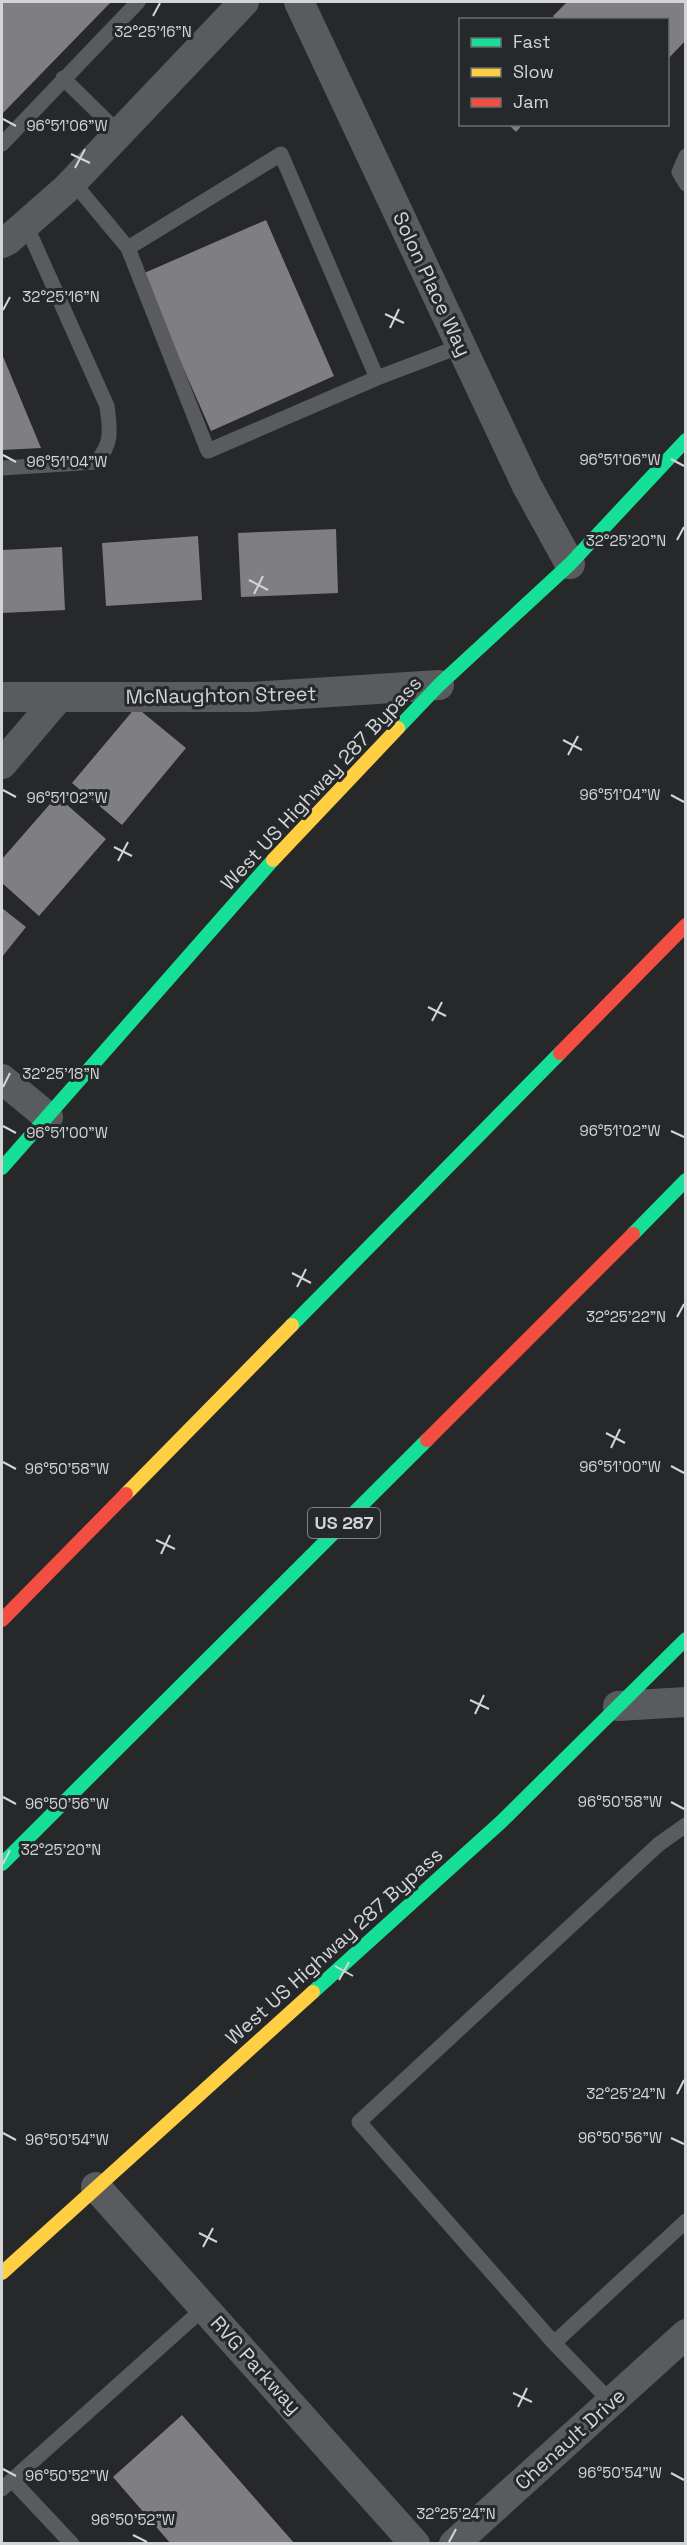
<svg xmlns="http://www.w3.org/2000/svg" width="687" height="2545" font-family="'Space Grotesk',sans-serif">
<rect width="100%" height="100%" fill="#26282a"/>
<!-- building -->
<path fill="#7f7f81" d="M2,2h109l-109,112z
M567,2h119v38l-18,19v-39h-112l-3,-4z
M508,124h15l-7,8z
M266,220l68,156 -123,55 -69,-157z
M2,354l39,94 -39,2z
M336,529l2,64 -97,4 -3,-64z
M198,536l4,64 -96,6 -4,-63z
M62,547l3,63 -63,3v-63z
M136,707l50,41 -64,77 -50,-42z
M57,796l49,43 -67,77 -37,-33v-24z
M2,908l24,19 -24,30z
M182,2415l113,129h-124l-58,-67z"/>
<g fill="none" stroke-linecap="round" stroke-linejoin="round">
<!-- lane -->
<path stroke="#5a5b5f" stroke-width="15" d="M63,78l56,55
M2,144l136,-142
M686,156l-7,16 7,12
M73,182l55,66
M377,378l-96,-224 -153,94 80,203 169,-73 84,-32
M2,468l94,-6c17,-19 14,-32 11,-56l-81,-181
M554,2343l132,-122
M611,2402l-57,-59 -195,-221 300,-278 27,-19
M12,2480l60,64
M2,2489l202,-181"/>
<!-- street -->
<path stroke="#5a5b5f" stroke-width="30" d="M299,2l228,484 43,78
M2,243l6,-3 58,-51 178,-187
M2,697h250l187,-12
M2,764l57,-67
M2,1079l46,38
M618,1706l68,-4
M96,2187l319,357
M454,2544l232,-210"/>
<!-- fast -->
<path stroke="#16e098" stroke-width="14" d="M398,728l41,-43 131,-121 116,-124
M2,1168l271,-308
M633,1234l53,-54
M292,1325l268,-272
M2,1864l425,-424
M313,1992l188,-170 185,-183"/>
<!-- slow -->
<path stroke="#ffcf43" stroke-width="14" d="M273,860l125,-132
M126,1494l166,-169
M2,2273l311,-281"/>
<!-- jam -->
<path stroke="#f24e42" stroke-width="14" d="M560,1053l126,-128
M427,1440l206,-206
M2,1620l124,-126"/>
</g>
<!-- ticks -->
<path fill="none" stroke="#d2d4d5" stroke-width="2" d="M153,16l7,-13M3,119l13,7M71,154l19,9M75,168l10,-19M3,310l7,-13M385,314l19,9M390,328l9,-19M3,455l13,7M671,459l13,7M677,540l7,-13M249,580l19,10M254,594l9,-18M563,740l19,10M568,755l10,-19M3,790l13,7M671,795l13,7M114,847l18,9M118,861l10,-19M428,1007l18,9M432,1021l10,-19M3,1087l7,-14M3,1126l13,7M671,1131l13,6M292,1273l19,10M297,1287l9,-18M677,1317l7,-13M606,1433l19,10M611,1448l9,-19M3,1462l13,7M671,1466l13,7M156,1540l19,9M161,1554l9,-19M470,1700l19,9M475,1714l9,-19M3,1797l13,7M671,1802l13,7M3,1864l7,-14M335,1966l18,10M339,1980l10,-18M677,2094l7,-14M3,2133l13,7M671,2138l13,6M199,2233l18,9M203,2247l10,-19M513,2393l19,9M518,2407l9,-19M3,2469l13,7M671,2473l13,7M133,2535l14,7M449,2542l7,-13"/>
<g text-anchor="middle" stroke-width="6" stroke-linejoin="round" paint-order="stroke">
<!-- shield labels -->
<rect fill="#25292b" stroke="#9ea1a2" stroke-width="1.5" x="308" y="1508" width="72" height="30" rx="4.5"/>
<g font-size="18" font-weight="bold" fill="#d2d4d5">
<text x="344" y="1529">US 287</text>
</g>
<!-- street labels -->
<g font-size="20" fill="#d2d4d5" stroke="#25292b">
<text transform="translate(432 284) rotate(65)" y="7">Solon Place Way</text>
<text transform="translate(221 695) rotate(-1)" y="7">McNaughton Street</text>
<text transform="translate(321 783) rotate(-47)" y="7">West US Highway 287 Bypass</text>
<text transform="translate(334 1946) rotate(-42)" y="7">West US Highway 287 Bypass</text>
<text transform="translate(256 2365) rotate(48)" y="7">RVG Parkway</text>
<text transform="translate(570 2439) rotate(-42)" y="7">Chenault Drive</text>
</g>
</g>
<g font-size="15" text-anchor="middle" fill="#d2d4d5" stroke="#25292b" stroke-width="6" stroke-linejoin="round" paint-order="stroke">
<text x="153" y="37">32°25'16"N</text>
<text x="67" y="131">96°51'06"W</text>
<text x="61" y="302">32°25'16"N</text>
<text x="620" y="465">96°51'06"W</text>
<text x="67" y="467">96°51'04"W</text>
<text x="626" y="546">32°25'20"N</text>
<text x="620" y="800">96°51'04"W</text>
<text x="67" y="803">96°51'02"W</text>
<text x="61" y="1079">32°25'18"N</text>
<text x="620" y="1136">96°51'02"W</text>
<text x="67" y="1138">96°51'00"W</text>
<text x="626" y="1322">32°25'22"N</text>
<text x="620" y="1472">96°51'00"W</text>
<text x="67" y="1474">96°50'58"W</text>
<text x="620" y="1807">96°50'58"W</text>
<text x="67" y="1809">96°50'56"W</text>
<text x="61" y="1855">32°25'20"N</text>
<text x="626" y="2099">32°25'24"N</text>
<text x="620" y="2143">96°50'56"W</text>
<text x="67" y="2145">96°50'54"W</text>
<text x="620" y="2478">96°50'54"W</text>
<text x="67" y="2481">96°50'52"W</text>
<text x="456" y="2519">32°25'24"N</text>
<text x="133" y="2525">96°50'52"W</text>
</g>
<!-- border -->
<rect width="687" height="2545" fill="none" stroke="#d2d4d5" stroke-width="6"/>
<!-- legend -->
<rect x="459" y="18" width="210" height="108" fill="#25292b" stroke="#6a6d6f" stroke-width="1.5"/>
<rect x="471" y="38" width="30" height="9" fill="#16e098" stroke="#6a6d6f" stroke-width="1.5"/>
<text x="513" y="48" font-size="18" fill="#d2d4d5">Fast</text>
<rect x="471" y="68" width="30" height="9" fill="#ffcf43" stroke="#6a6d6f" stroke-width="1.5"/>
<text x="513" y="78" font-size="18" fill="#d2d4d5">Slow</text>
<rect x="471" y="98" width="30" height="9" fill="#f24e42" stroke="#6a6d6f" stroke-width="1.5"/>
<text x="513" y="108" font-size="18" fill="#d2d4d5">Jam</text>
</svg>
